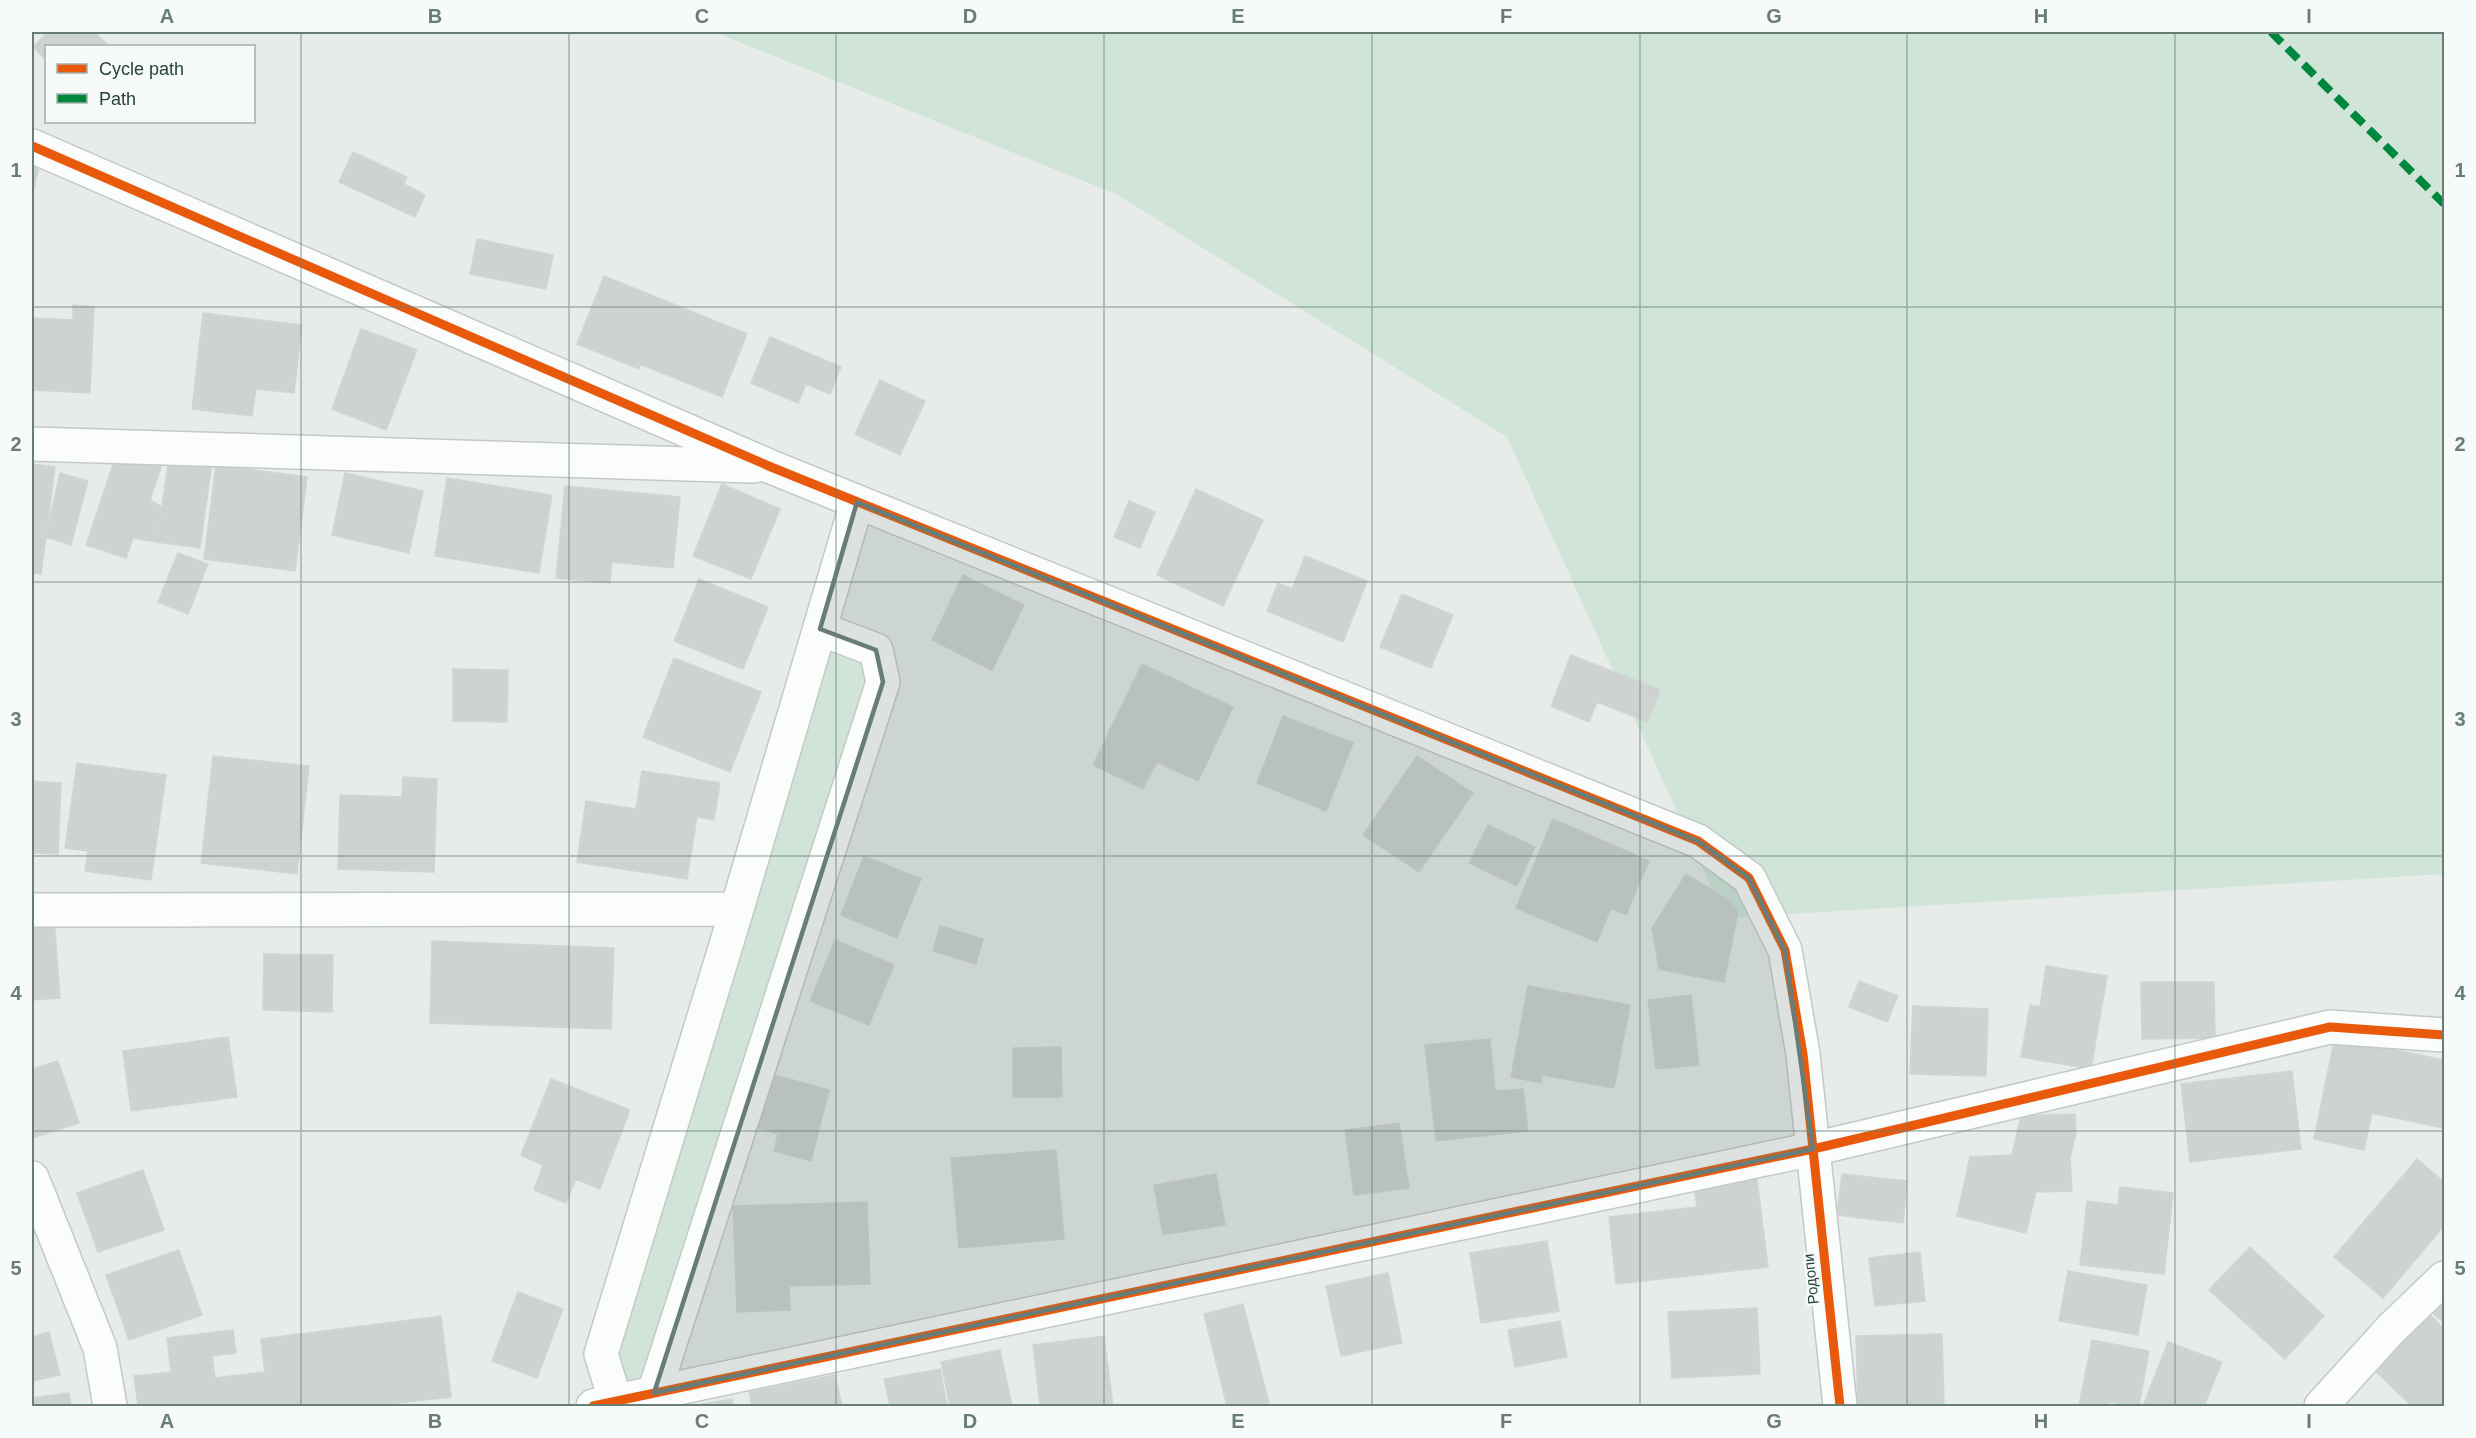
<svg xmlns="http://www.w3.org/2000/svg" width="2476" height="1438" font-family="Arial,sans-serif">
<rect width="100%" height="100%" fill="#e7ecea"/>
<!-- green -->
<path fill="#d0e5d8" d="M714,32h1730v842l-719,44 -218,-481 -391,-243z
M820,629l56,21 -222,743 -38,9 -15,-48z"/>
<!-- building -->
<path fill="#ced3d1" stroke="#d0d5d3" stroke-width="1.5" d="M48,32h46l15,14h-63v14l-13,-13z
M353,152l54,25 -3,7 21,11 -10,22 -76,-35z
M32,160l8,2 -8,35z
M477,239l76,16 -7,34 -76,-15z
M604,276l143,58 -25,63 -82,-33 -1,5 -62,-25z
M73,305l21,2 -4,86 -58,-3v-72l41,2z
M203,313l99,12 -8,68 -38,-4 -4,27 -60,-7z
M361,329l56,21 -31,80 -54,-21z
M770,337l71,30 -11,27 -24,-10 -8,19 -47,-20z
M880,380l45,21 -25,54 -45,-21z
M118,450l44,14 -12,36 12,7 -5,35 -24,-4 -7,20 -40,-13z
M170,450l43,6 -13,92 -43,-6z
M32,464l23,3 -14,107 -9,-1z
M216,465l91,12 -12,94 -91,-12z
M60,473l28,8 -17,64 -25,-8z
M345,473l78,18 -14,62 -77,-18z
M447,478l105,17 -13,78 -104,-17z
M722,484l58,25 -29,70 -58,-23z
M565,486l115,11 -7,71 -61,-6 -2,21 -54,-5z
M1196,489l67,31 -40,86 -66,-31z
M1129,501l26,11 -15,36 -26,-11z
M178,553l30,11 -20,50 -30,-12z
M1305,556l62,25 -24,61 -76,-31 11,-28 14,6z
M963,575l61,30 -32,65 -60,-30z
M699,579l69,28 -25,62 -69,-28z
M1402,594l51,21 -22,53 -51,-21z
M1571,655l89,35 -12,32 -51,-20 -8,20 -38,-16z
M674,658l87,34 -31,80 -87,-35z
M1142,664l91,43 -35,74 -41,-19 -14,27 -50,-24z
M453,669l55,1 -1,52 -54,-1z
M1283,716l70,27 -27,68 -69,-28z
M213,756l96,10 -12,108 -96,-11z
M1417,756l56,37 -54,79 -56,-37z
M77,763l89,12 -15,105 -66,-9 3,-20 -23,-3z
M642,771l78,12 -6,37 -17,-3 -10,62 -110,-17 9,-61 50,8z
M403,777l34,2 -3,93 -96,-3 2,-74 62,2z
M32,781l29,2 -3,71 -26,-1z
M1553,819l96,42 -23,54 -15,-7 -14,34 -81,-34z
M1488,825l47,22 -18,39 -48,-23z
M864,856l57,23 -24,59 -56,-23z
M1686,874l43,26 9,12 -14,70 -65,-13 -7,-41z
M54,918l6,80 -28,2v-81z
M940,926l43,13 -7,25 -43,-13z
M835,940l59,25 -25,60 -59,-24z
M432,941l182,7 -3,81 -181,-6z
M264,954l69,1 -1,57 -69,-2z
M2046,966l61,10 -16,93 -70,-12 9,-52 10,2z
M1859,981l39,15 -11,26 -38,-15z
M2141,982h73l1,56 -73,1z
M1528,986l102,19 -16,83 -72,-13 -1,8 -30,-6z
M1691,995l8,70 -43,4 -8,-69z
M1913,1006l75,3 -2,67 -76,-2z
M228,1037l9,60 -106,14 -8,-60z
M2335,1037l109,23v68l-72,-15 -8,37 -50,-11z
M1490,1039l5,52 28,-2 5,42 -92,10 -11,-96z
M1061,1047l1,50h-49v-49z
M58,1061l21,62 -47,15v-69z
M2292,1071l9,78 -111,13 -9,-78z
M768,1073l61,17 -18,71 -37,-10 4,-17 -24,-7z
M551,1079l79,31 -30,79 -24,-10 -10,24 -32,-13 9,-25 -22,-10z
M2075,1114l1,19 -6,25 2,33 -36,1 -10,41 -69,-17 13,-59 42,-2 9,-39z
M1399,1123l10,65 -55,7 -9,-65z
M1056,1150l8,89 -105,9 -8,-90z
M2417,1159l27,23v44l-61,72 -49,-41z
M143,1170l21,60 -66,22 -21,-59z
M1756,1172l12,95 -152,17 -7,-67 88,-10 -4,-28z
M1216,1174l9,51 -62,10 -9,-50z
M1842,1174l65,7 -4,42 -66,-8z
M2120,1187l53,6 -9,81 -84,-9 7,-64 31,4z
M867,1202l3,82 -81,2 1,24 -53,2 -4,-106z
M1547,1241l12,70 -78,12 -11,-70z
M2250,1247l74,69 -39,43 -76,-69z
M179,1250l23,65 -73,25 -23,-65z
M1920,1252l5,49 -50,5 -6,-48z
M2068,1271l79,14 -9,50 -79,-14z
M1388,1273l14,70 -61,13 -15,-70z
M518,1292l45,17 -26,69 -45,-17z
M2444,1302v21l-10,-9z
M1243,1304l26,99 -14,3h-28l-23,-92z
M1757,1308l3,66 -88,4 -4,-66z
M2423,1308l21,21v77h-32l-44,-42z
M441,1316l10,81 -81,9h-232l-4,-30 37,-4 -4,-34 66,-8 3,23 -24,3 3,22 50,-6 -4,-33z
M1560,1321l7,36 -52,10 -7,-37z
M49,1332l11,43 -28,6v-44z
M1942,1334l2,72h-86l-2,-70z
M1104,1336l9,70h-73l-7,-61z
M2092,1340l57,11 -10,55 -30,-4 -1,4 -29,-1z
M2168,1342l54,20 -18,44h-61z
M1000,1350l12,56h-62l-9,-44z
M940,1369l7,37h-57l-6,-27z
M835,1375l7,31h-90l-3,-14z
M69,1393l2,13h-39v-8z
M732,1399l1,7h-42z"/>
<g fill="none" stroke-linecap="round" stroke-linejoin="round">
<!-- minor casing -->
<g stroke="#c4c9c7" stroke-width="36">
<path id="minor" d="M32,146l739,321 927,374 51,37 36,72 18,104 37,352
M32,444l722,22
M32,910l705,-1
M32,1178l68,170 10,58
M654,1393l229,-711 -7,-32 -56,-21
M593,1406l1220,-257 517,-122 114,8
M617,1406l-16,-52 136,-445 120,-407
M2321,1406l70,-77 53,-51"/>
</g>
<!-- minor -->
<use href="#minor" stroke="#fbfcfc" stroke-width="33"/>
<!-- quiet -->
<path stroke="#00873e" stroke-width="8" stroke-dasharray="15 8" stroke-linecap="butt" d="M2271,32l173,172"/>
<!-- cycleway casing -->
<g stroke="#f6faf8" stroke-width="13">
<path id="cycleway" d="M32,146l739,321 927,374 51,37 36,72 18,104 37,352
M593,1406l1220,-257 517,-122 114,8"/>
</g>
<!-- cycleway -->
<use href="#cycleway" stroke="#e8590c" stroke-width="9"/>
</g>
<!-- marked area -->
<path fill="#687d78" fill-opacity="0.2" stroke="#687d78" stroke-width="4.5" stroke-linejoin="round" d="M857,502l841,339 51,37 36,72 28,199 -1159,244 229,-711 -7,-32 -56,-21z"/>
<!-- grid -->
<path fill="none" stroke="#687d78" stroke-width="1.5" stroke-opacity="0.55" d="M301,32v1374M569,32v1374M836,32v1374M1104,32v1374M1372,32v1374M1640,32v1374M1907,32v1374M2175,32v1374M32,307h2412M32,582h2412M32,856h2412M32,1131h2412"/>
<g text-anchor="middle" stroke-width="5" stroke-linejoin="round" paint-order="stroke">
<!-- street labels -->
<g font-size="15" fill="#24413a" stroke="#f6faf8">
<text transform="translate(1811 1279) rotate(-96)" y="5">Родопи</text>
</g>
</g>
<!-- border -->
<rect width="2476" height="1438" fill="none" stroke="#f6faf8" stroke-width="66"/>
<!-- legend -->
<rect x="45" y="45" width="210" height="78" fill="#f6faf8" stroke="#a2b0ac" stroke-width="1.5"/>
<rect x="57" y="64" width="30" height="9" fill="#e8590c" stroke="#a2b0ac" stroke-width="1.5"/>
<text x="99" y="75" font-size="18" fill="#24413a">Cycle path</text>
<rect x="57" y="94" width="30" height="9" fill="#00873e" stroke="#a2b0ac" stroke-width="1.5"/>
<text x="99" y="105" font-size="18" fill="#24413a">Path</text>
<rect x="33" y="33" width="2410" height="1372" fill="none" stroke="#687d78" stroke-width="2"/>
<g font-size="20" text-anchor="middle" font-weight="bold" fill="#687d78">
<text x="167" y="23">A</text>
<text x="435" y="23">B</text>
<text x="702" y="23">C</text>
<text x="970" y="23">D</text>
<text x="1238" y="23">E</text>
<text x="1506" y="23">F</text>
<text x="1774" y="23">G</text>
<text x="2041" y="23">H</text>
<text x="2309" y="23">I</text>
<text x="16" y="177">1</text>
<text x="2460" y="177">1</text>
<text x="16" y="451">2</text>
<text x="2460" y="451">2</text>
<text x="16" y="726">3</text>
<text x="2460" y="726">3</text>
<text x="16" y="1000">4</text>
<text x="2460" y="1000">4</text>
<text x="16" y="1275">5</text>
<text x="2460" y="1275">5</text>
<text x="167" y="1428">A</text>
<text x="435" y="1428">B</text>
<text x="702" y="1428">C</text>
<text x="970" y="1428">D</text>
<text x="1238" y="1428">E</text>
<text x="1506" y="1428">F</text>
<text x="1774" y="1428">G</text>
<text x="2041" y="1428">H</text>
<text x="2309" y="1428">I</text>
</g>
</svg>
